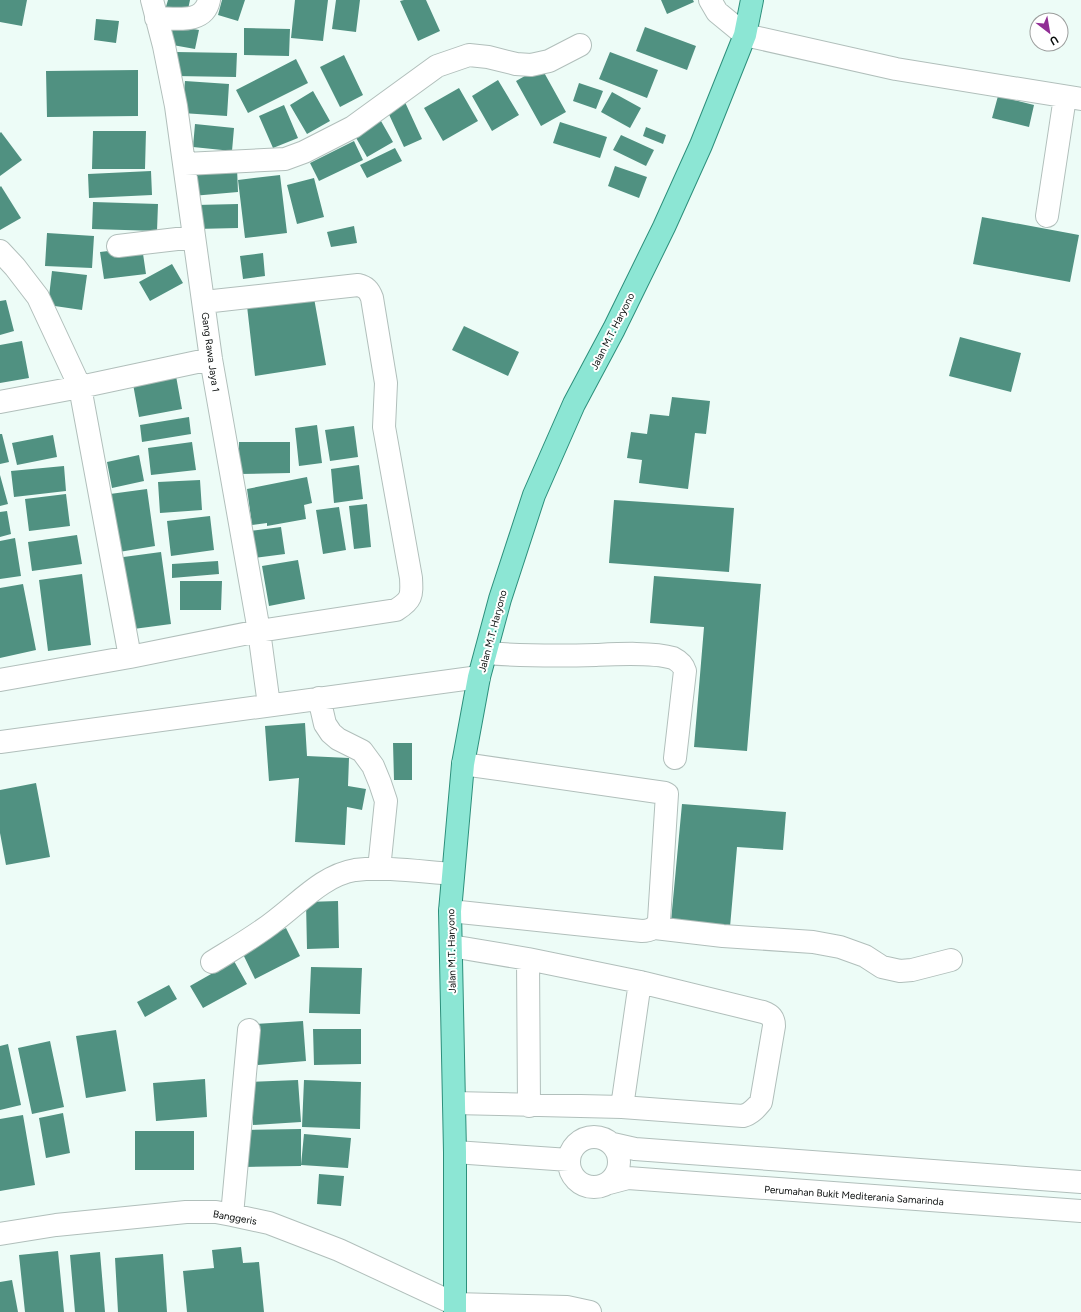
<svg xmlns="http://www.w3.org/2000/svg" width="1081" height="1312" font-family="Figtree,sans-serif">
<rect width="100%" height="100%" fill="#edfcf7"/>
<!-- building -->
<path fill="#509181" d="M0,0h27l-5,26 -22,-4z
M168,0h22l-3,14 -22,-4z
M222,0h23l-7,21 -20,-6z
M295,0h33l-5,41 -32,-3z
M336,0h24l-4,32 -24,-3z
M404,0h22l14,31 -22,10 -18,-40z
M661,0h32l1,2 -27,12z
M96,19l23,2 -3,22 -22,-3z
M170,25l29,5 -4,19 -28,-5z
M645,27l51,19 -9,24 -51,-19z
M244,28l46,1 -1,27 -45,-1z
M176,52l61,1 -1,24 -61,-1z
M610,52l48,18 -11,28 -48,-19z
M344,55l19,40 -23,12 -20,-40z
M296,59l12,24 -60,30 -12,-23z
M541,67l25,45 -25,14 -25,-45z
M138,70v46l-91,1 -1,-46z
M498,80l21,35 -27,16 -20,-35z
M185,81l44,3 -2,32 -45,-3z
M579,83l24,8 -7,18 -23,-8z
M459,88l19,33 -35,20 -19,-33z
M313,91l17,30 -23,13 -17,-29z
M612,92l29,16 -11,20 -29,-16z
M998,96l36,9 -5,22 -37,-9z
M404,100l18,39 -18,8 -18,-39z
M284,105l14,33 -25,10 -14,-32z
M381,121l12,21 -26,15 -12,-21z
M560,122l47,15 -7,21 -47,-15z
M195,124l39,4 -2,23 -39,-4z
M646,127l20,8 -3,9 -20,-8z
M93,131h53l-1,38h-53z
M1,132l21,28 -22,16v-43z
M621,135l33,15 -8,16 -33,-16z
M354,141l9,19 -44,21 -9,-18z
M395,148l7,13 -35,17 -7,-13z
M615,166l32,11 -8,21 -31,-12z
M237,168l1,24 -46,4 -1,-24z
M151,171l1,24 -63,3 -1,-24z
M280,175l7,58 -42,5 -7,-58z
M314,178l10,39 -27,7 -10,-39z
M1,186l20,32 -21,12v-43z
M93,202l65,2 -1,27 -65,-2z
M238,204v24l-42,1v-24z
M982,217l97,18 -9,47 -97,-18z
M354,226l3,17 -26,4 -4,-15z
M47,233l47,3 -2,32 -47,-2z
M142,247l4,27 -42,5 -4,-27z
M263,253l2,23 -22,3 -3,-23z
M172,264l11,19 -33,18 -11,-19z
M52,271l35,4 -5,35 -34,-5z
M314,298l12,67 -71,11 -8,-70z
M6,300l8,31 -14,4v-34z
M464,326l55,26 -11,24 -56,-26z
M960,337l61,16 -10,39 -62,-16z
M22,341l7,37 -29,5v-38z
M176,376l6,33 -43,8 -6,-33z
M672,397l38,4 -4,33 -11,-1 -7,56 -49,-6 3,-23 -15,-2 4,-26 16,2 3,-20 19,2z
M189,417l2,17 -49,8 -2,-17z
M317,425l5,38 -23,3 -4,-38z
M354,426l4,31 -28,4 -5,-31z
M0,434h2l7,28 -9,2z
M53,435l4,22 -40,8 -5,-22z
M192,442l4,28 -45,5 -3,-27z
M239,442h51v31l-51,1z
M139,455l5,26 -32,7 -5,-26z
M359,465l4,34 -29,4 -3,-34z
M64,466l2,25 -52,6 -3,-26z
M0,475l8,29 -8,2z
M307,477l5,26 -8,2 2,14 -39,7v-3l-15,2 -5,-36z
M200,480l2,30 -42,3 -2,-31z
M147,489l8,57 -36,6 -9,-58z
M66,494l4,32 -41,5 -4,-32z
M614,500l120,8 -5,64 -120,-9z
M367,504l4,43 -17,2 -5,-43z
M339,507l7,43 -23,4 -7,-44z
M7,511l4,23 -11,3v-25z
M210,516l4,34 -43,6 -4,-35z
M281,527l4,27 -32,4 -4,-27z
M77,535l5,29 -50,7 -4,-29z
M15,538l6,38 -21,3v-38z
M161,552l10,72 -45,6 -10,-72z
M298,560l7,39 -36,7 -7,-40z
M218,561l1,13 -47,4v-14z
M82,574l9,71 -43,6 -9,-71z
M654,576l107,8 -14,167 -53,-4 10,-120 -54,-4z
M180,581h42l-1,29h-41z
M23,584l13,66 -36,8v-70z
M305,723l2,33 42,2 -1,28 18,3 -4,21 -15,-3 -2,38 -50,-3 4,-64 -30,3 -4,-55z
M393,743h19v37h-18z
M36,783l14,74 -44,8 -6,-32v-43z
M682,804l104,8 -3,38 -46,-3 -7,80 -59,-6z
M338,901l1,47 -32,1 -1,-47z
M286,928l14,28 -45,23 -14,-29z
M234,961l13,23 -44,24 -13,-22z
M311,967l51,1 -2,46 -51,-1z
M169,985l8,14 -32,18 -8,-15z
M303,1021l3,40 -48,4 -3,-41z
M313,1029h48v35l-47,1z
M116,1030l10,61 -40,7 -10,-62z
M50,1041l14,66 -32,7 -14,-66z
M8,1044l13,61 -21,5v-64z
M205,1079l2,38 -51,4 -3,-38z
M298,1080l3,42 -48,3 -2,-43z
M304,1080l57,2 -1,47 -58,-2z
M63,1113l7,40 -24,5 -7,-40z
M23,1115l12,70 -35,6v-72z
M301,1129v37l-57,1v-37z
M135,1131h59v39h-59z
M304,1134l47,4 -3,30 -47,-3z
M319,1174l25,2 -3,30 -24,-2z
M241,1247l2,16 16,-1 5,50h-77l-4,-41 31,-3 -2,-18z
M58,1251l6,61h-39l-6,-57z
M100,1252l5,60h-30l-5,-57z
M163,1254l4,58h-49l-3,-54z
M12,1280l6,32h-18v-30z"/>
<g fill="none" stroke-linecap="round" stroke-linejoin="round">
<!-- minor casing -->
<g stroke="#b1bfbb" stroke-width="24">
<path id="minor" d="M152,0l12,46 12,60 35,253 48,272 10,74
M710,0l7,12 28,23 151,34 185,30
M156,18c19,0 48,7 53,-18
M185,164l100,-5 19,-7 49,-25 84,-61 32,-11 19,2 28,7 15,1 18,-4 31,-16
M1047,216l18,-119
M118,246l76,-9
M0,251l15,16 23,30 42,90 50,270
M0,402l80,-15 131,-28
M486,653c37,3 73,3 110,2 21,-1 57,-3 77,3 6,3 10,6 12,13l-10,87
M0,680l130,-23 129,-26 137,-21c16,-10 16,-14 15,-32l-27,-151 2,-44 -14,-85c-3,-8 -6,-11 -14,-13l-154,17
M319,698l6,26 6,9 7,6 24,12 11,15 7,17 6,18 -7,68
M0,742l479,-65
M450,911l192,20c8,0 15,-3 17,-11l8,-126 -2,-1 -202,-29
M655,928l68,8 90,6 27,5 25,9 17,11 18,4 12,-1 39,-10
M451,946l77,13 112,23 123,30c8,3 11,6 11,14l-13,76c-5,6 -10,12 -18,14l-121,-9 -168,-4
M528,959l1,147
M212,962c21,-13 44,-26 64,-42 24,-18 48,-45 79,-50 30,-4 68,2 98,4
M622,1107l18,-125
M569 1162a25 25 0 1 1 50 0a25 25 0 1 1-50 0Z
M613,1144l22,5 446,33
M455,1152l114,8
M609,1183l19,-5 453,33
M232,1215l17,-185
M0,1234l56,-9 130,-13h30l16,3 37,8 70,27 116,54 112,3 23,5"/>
</g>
<!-- major casing -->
<g stroke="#2c8f7b" stroke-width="24">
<path id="major" d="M455,1312v-160l-5,-241 13,-147 16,-87 21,-78 34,-104 40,-91 40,-75 50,-102 37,-82 44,-110 7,-35"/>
</g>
<!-- minor -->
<use href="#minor" stroke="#fff" stroke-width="22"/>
<!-- major -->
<use href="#major" stroke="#8ce6d4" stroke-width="22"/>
</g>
<g text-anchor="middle" stroke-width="4" stroke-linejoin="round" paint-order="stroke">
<!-- street labels -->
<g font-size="10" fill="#080c0b" stroke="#fff">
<text transform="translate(612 331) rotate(-63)" y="4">Jalan M.T. Haryono</text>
<text transform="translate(211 352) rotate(82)" y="4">Gang Rawa Jaya 1</text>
<text transform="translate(492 631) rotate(-75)" y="4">Jalan M.T. Haryono</text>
<text transform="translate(451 951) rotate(-91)" y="4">Jalan M.T. Haryono</text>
<text transform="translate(854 1195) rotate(4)" y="4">Perumahan Bukit Mediterania Samarinda</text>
<text transform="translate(235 1217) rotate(10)" y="4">Banggeris</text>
</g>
</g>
<!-- north arrow -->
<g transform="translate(1049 32) rotate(149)"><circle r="19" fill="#ffffff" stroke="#9c9e9d"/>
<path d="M0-3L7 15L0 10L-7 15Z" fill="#912e95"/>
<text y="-6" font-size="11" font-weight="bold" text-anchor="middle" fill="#080c0b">U</text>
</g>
</svg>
